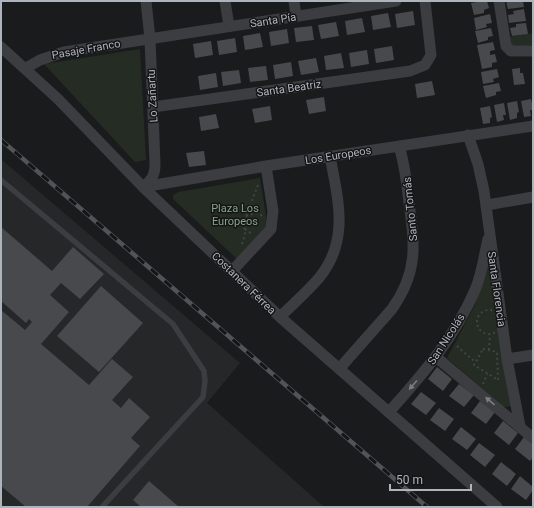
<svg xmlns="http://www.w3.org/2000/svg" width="534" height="508" font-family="Roboto,sans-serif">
<rect width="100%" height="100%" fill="#1a1b1c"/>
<!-- built -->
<path fill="#262729" d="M1,159l239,204 -33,40 117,104h-323z"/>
<!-- green -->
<path fill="#242c24" d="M533,33v12l-17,3 -6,-4 -1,-7z
M140,49l6,111 -11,2 -91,-98z
M260,178l8,51 -30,31 -65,-61v-4l5,-3z
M489,248l25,158 -10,1 -57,-49 28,-53z"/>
<!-- building -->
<path fill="#47494c" d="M482,1h5l2,7 -5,2v3l-10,2 -3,-12z
M506,1h17l1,6 -16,2z
M524,9l2,12 -17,2 -1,-8 6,-1 -1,-3z
M413,11l2,14 -18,3 -2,-14z
M388,13l3,14 -18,3 -2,-14z
M490,14l2,9 -6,1 1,3 -11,3 -2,-12z
M362,18l3,14 -18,3 -2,-14z
M336,22l3,14 -18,3 -3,-14z
M526,23l2,11 -16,2 -2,-8 6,-1v-3z
M312,26l2,14 -18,2 -2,-14z
M491,28l2,8 -5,1v3l-10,3 -3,-12z
M287,29l2,14 -18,3 -2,-14z
M260,33l3,14 -18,3 -2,-14z
M235,38l2,14 -18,3 -2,-14z
M211,41l2,14 -18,3 -2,-14z
M493,42l2,8 -5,1v4l5,-1 2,8 -5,1v4l-10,2 -5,-24z
M392,46l2,14 -18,3 -2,-14z
M367,50l2,14 -18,3 -2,-14z
M341,53l3,15 -18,2 -2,-14z
M316,58l3,14 -18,3 -3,-14z
M291,62l2,14 -18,3 -2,-14z
M266,66l2,14 -18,2 -2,-14z
M520,68v5h3l2,11 -11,1 -2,-16z
M497,69l2,8 -6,2 1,3 -11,2 -2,-12z
M239,70l2,13 -18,3 -2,-14z
M216,73l2,14 -18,3 -2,-14z
M432,81l3,14 -18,3 -2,-14z
M499,83l2,8 -5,1v3l-10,3 -3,-12z
M324,97l2,14 -17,3 -3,-14z
M531,99l2,9v2h-3l1,6 -7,1 -3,-16z
M517,101l2,11 -2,1v5l-7,2 -3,-17z
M504,103l2,12h-3l1,5 -7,2 -3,-17z
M270,106l2,14 -17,3 -3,-14z
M490,106l2,11 -2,1v5l-7,1 -3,-16z
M216,114l3,14 -18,3 -2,-14z
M204,151l2,14 -17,2 -3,-14z
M1,227l51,44 21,-24 31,27 -24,25 -19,-16 -11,12 19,17 -28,32 48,41 23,-26 21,18 -21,23 9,8 8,-10 21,19 -19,21 9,8 -53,61h-61l-25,-21v-176l24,20 7,-8 -3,-3 -3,4 -25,-22z
M101,286l42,37 -44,49 -42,-36z
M437,367l15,12 -9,12 -15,-12z
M459,384l15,11 -10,12 -15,-11z
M421,392l15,11 -10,12 -15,-11z
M480,401l15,11 -9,12 -15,-11z
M439,408l15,11 -9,12 -15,-11z
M503,421l15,12 -9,12 -15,-12z
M461,427l15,12 -9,11 -15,-11z
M524,437l9,7v13l-3,4 -15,-12z
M479,443l16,12 -10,12 -15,-12z
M501,462l15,12 -9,12 -15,-12z
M520,476l13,11v3l-7,10 -15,-11z
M149,481l30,26h-38l-8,-7z"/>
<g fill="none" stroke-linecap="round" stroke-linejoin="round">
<!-- path -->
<path stroke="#424448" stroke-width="2" stroke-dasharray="2 3" stroke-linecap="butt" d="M246,216l10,-3 7,3
M245,229l7,5
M242,244l3,-9 -1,-14 14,-36
M477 322a12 12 0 1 1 24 0a12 12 0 1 1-24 0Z
M457,346l18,16
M483,349l14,3 1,28 -24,-15z
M489,350l1,-16
M483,384l4,-10"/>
<!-- service -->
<path stroke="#3b3d41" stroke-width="5.5" d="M1,180l172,144 31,47 1,10 -2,16 -101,110"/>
<!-- minor -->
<path stroke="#3b3d41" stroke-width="11" d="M225,1l4,25
M294,1l2,15
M499,1l7,45 5,5h22
M1,47l57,52 85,88 137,130 217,190
M26,68l14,-8 24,-8 332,-51
M153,107l257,-36 15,-6 6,-10 -6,-54
M468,135l10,29 6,27 23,168 13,67
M143,187l123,-21 267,-40
M143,187c9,-7 12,-12 12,-23l-5,-125 -4,-38
M487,205l46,-8
M232,271l39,-42 2,-18 -7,-45
M280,317c13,-13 27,-25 39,-39 31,-38 19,-78 11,-122
M436,357l97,81
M507,359l26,-4
M339,369l53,-60c26,-37 23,-63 17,-106 -2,-19 -4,-38 -10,-57
M389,412c34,-38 66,-75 86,-122 7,-16 9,-34 13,-51"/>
<!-- rail casing -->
<g stroke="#515358" stroke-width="4.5">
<path id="rail" d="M1,140l426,367"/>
</g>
<!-- rail -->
<use href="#rail" stroke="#151517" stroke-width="3" stroke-dasharray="9" stroke-linecap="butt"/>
</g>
<!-- one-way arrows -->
<defs><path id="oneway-solid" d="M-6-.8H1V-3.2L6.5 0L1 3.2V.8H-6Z"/></defs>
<g fill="#7a7e84">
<use href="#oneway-solid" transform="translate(413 385) rotate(131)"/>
<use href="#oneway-solid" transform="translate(490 401) rotate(-140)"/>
</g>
<g text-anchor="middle" stroke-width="3" stroke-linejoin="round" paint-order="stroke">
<!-- street labels -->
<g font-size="11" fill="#aeb4bb" stroke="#151517">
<text transform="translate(273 20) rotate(-9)" y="4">Santa Pía</text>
<text transform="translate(86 49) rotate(-10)" y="4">Pasaje Franco</text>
<text transform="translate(289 88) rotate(-8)" y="4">Santa Beatriz</text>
<text transform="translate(152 96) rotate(-93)" y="4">Lo Zañartu</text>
<text transform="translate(338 155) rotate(-9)" y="4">Los Europeos</text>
<text transform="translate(410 209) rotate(-96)" y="4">Santo Tomás</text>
<text transform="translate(244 283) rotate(44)" y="4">Costanera Férrea</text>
<text transform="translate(497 289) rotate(82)" y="4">Santa Florencia</text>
<text transform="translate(446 339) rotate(-57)" y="4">San Nicolás</text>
</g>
<!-- park labels -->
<g font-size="11" fill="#88a486" stroke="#151517">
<text x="235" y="212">Plaza Los<tspan x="235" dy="13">Europeos</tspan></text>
</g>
</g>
<!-- border -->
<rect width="534" height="508" fill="none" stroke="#aeb4bb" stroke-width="4"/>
<!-- scale -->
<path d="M390 484v6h81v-6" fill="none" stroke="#aeb4bb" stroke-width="2"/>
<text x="396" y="484" font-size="12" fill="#aeb4bb" stroke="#151517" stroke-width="3" paint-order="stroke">50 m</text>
</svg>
